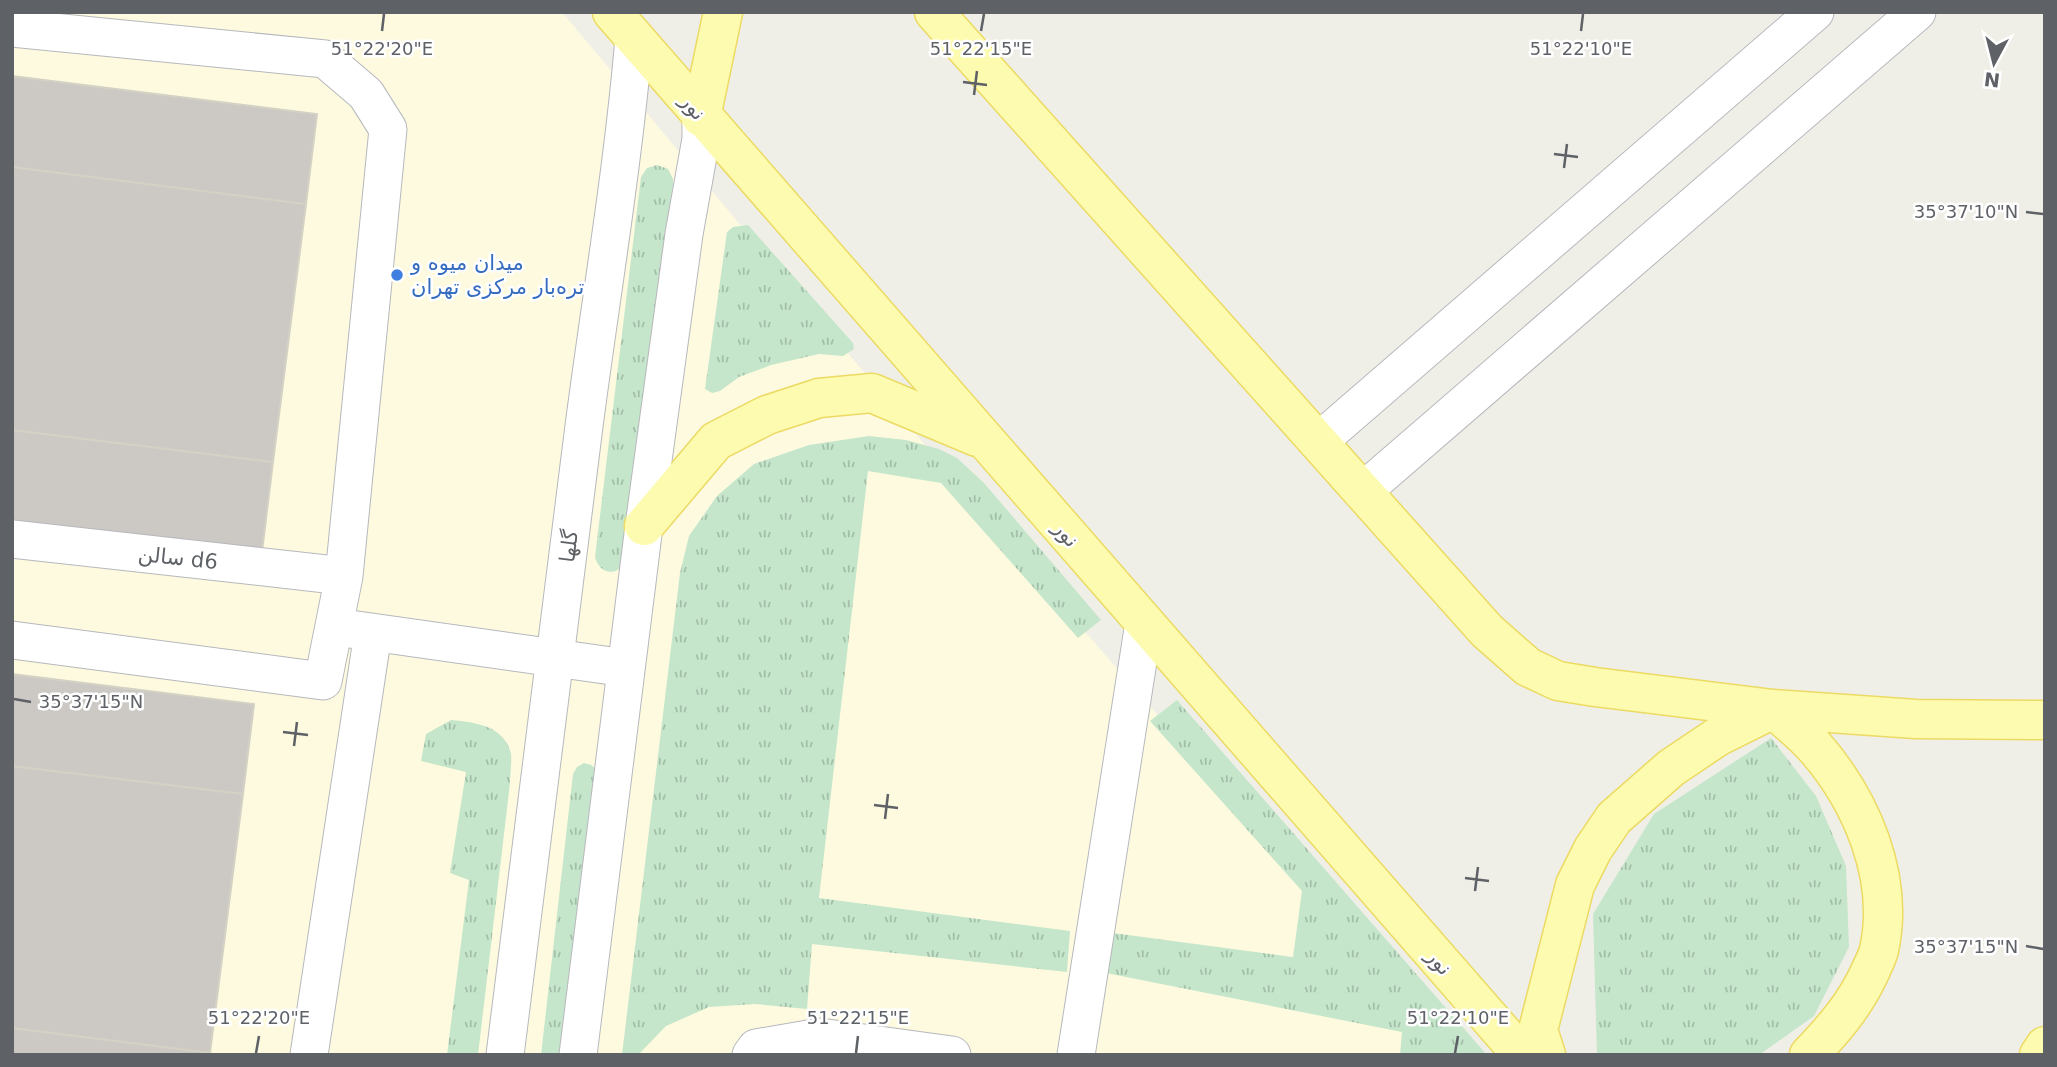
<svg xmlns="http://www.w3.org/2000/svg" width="2057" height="1067" font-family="'DejaVu Sans','Noto Naskh Arabic',sans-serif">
<defs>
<pattern id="grass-tufts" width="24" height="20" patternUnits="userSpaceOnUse" patternTransform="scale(1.75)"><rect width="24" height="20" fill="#c5e6ca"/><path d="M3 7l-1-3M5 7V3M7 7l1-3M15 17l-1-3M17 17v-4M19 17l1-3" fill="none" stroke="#a3bea8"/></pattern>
</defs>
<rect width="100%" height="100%" fill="#f0efe7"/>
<!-- commercial -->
<path fill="#fdfadf" d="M12,12h550l441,526 452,517h-1443z"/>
<!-- grass -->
<path fill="url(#grass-tufts)" d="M657,165l11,4 5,10v5l-48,380c-11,13 -26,9 -30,-7l46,-380 6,-9z
M748,225l105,118 1,6 -11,7 -24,-2 -48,11 -32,12 -19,14 -8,2 -7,-4 22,-157 6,-5z
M869,436l37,4 33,9 18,9 27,25 117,137 -23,18 -137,-155 -73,-12 -49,427 251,33 -3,41 -255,-28 -5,65 -52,-5 -46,3 -43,19 -28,29h-16l58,-482 9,-37 28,-40 37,-32 55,-19z
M1177,700l310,355h-87l2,-23 -296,-59 7,-40 180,24 9,-66 -152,-170z
M451,720c24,2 54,6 60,34 1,9 -1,20 -1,29l-32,272h-31l22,-175 -19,-7 16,-101 -45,-11 5,-27z
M1771,738l45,58 30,70 3,81 -35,69 -55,39h-162l-4,-141 61,-100z
M584,763l7,2 6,5 -33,285h-23l32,-281 4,-7z"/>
<!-- building -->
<path fill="#ccc9c4" stroke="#d4d2c5" stroke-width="2" d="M12,76l305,38 -11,90 -294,-37z
M12,167l294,37 -33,258 -261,-32z
M12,430l261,32 -11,90 -250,-31z
M12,674l242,30 -11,90 -231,-28z
M12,766l231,28 -33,259 -198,-25z
M12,1028l198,25v2h-198z"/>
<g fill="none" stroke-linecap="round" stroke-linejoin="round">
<!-- minor casing -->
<g stroke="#b7b8bd" stroke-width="39">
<path id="minor" d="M12,28l313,31 41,35 22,35 -44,447 -21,105 -311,-41
M1318,442l497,-430
M1362,492l555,-480
M12,539l332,37
M350,629l276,39
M309,1055l64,-422
M505,1055c26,-210 52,-420 79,-629 17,-130 39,-258 50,-388
M578,1055l66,-529 40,-292 17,-95v-22
M751,1055l5,-7 64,-11 132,18
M1076,1055l68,-432"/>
</g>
<!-- major casing -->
<g stroke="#ecda63" stroke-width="41">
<path id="major" d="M612,12l910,1043
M934,12l553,619 41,36 30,14 37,6 178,22 143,10 129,1
M701,117l22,-105
M644,526l72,-85 51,-26 52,-17 53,-5 105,44
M1546,1055l-8,-25 37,-145 18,-36 21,-31 57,-50 46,-31 56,-28c13,11 28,23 40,36 48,54 82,132 66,205 -2,8 -7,17 -10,24 -15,32 -36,56 -60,81
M2039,1055l6,-9"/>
</g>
<!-- minor -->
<use href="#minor" stroke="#fff" stroke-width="37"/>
<!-- major -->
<use href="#major" stroke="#fcfbb0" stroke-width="38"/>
</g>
<!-- ticks -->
<path fill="none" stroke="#5e6166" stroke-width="2.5" d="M382,31l2,-17M981,31l3,-17M1581,31l2,-17M963,82l24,3M974,95l3,-24M1554,154l24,3M1564,168l3,-24M2026,212l17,2M14,699l17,3M283,732l25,3M294,746l3,-24M874,805l24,3M885,819l3,-25M1465,878l24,3M1475,891l3,-24M2026,946l17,3M256,1053l3,-17M856,1053l2,-17M1455,1053l3,-17"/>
<!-- markers -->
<circle fill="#3f7fe0" stroke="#fff" stroke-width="2.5" cx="397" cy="275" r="7"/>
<g text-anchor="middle" stroke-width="5" stroke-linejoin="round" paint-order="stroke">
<!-- street labels -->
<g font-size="21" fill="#5e6166" stroke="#fff">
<text transform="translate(693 107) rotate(50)" y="7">نور</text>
<text transform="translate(1066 534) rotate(49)" y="7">نور</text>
<text transform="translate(569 546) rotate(-83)" y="7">گلها</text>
<text transform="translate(178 558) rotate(6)" y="7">سالن d6</text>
<text transform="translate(1439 962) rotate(49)" y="7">نور</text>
</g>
<!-- shop labels -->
<g font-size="21" fill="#366cbe" stroke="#fff" text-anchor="start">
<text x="411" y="270">میدان میوه و<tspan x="411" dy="24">تره‌بار مرکزی تهران</tspan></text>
</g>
</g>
<g font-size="18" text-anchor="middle" fill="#5e6166" stroke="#fff" stroke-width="5" stroke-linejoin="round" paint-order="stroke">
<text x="382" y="55">51°22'20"E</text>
<text x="981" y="55">51°22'15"E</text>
<text x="1581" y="55">51°22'10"E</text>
<text x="1966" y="218">35°37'10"N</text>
<text x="91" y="708">35°37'15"N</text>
<text x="1966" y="953">35°37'15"N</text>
<text x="259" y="1024">51°22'20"E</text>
<text x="858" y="1024">51°22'15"E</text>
<text x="1458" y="1024">51°22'10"E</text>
</g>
<!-- border -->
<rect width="2057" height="1067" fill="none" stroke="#5e6166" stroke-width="28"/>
<!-- north arrow -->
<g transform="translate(1994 63) rotate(187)" stroke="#ffffff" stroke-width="5" paint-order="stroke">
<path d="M0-5L12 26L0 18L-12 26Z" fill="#5e6166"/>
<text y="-10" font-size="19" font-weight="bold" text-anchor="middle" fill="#5e6166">N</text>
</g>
</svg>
